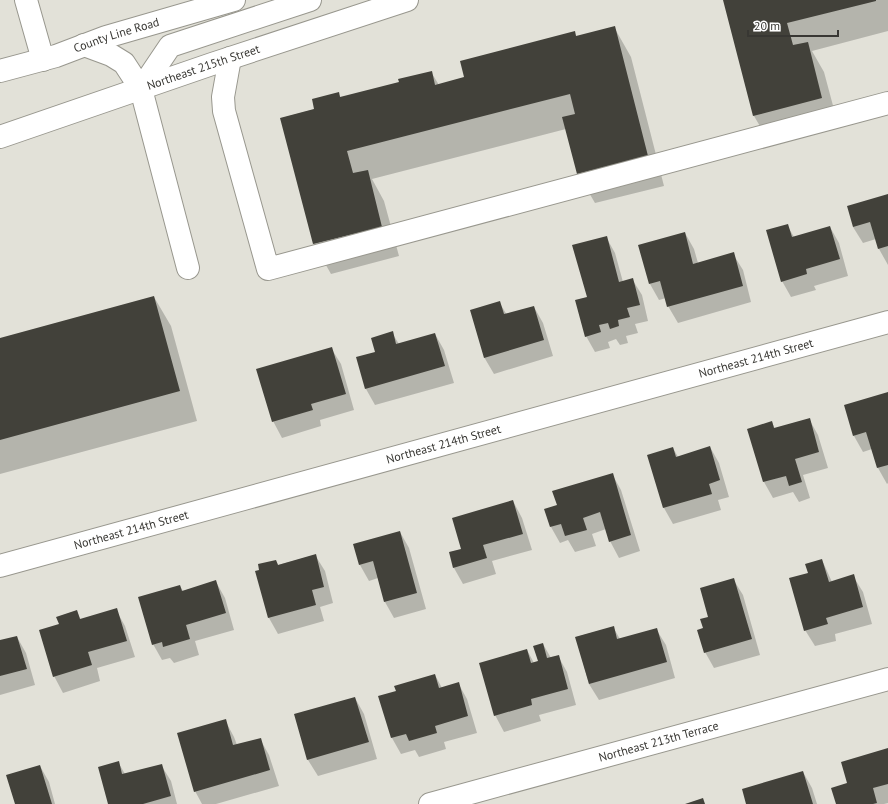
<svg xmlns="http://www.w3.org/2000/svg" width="888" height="804" font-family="'PT Sans',sans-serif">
<rect width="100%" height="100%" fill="#e2e1d8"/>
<!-- shadow -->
<path fill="#0003" d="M725,0h163v31l-76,20 12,21 15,56 -68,17 -17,-29z
M614,27l17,30 33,129 -69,17 -17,-29 -12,-45 -194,50 12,22 15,55 -68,18 -17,-30 -32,-126 33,-9 23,-16 3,5 59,-15 31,-11 8,13 26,-7 109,-45 3,4z
M888,195v70l-9,-16 -3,-10 -13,4 -10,-16z
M787,225l7,12 36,-10 9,16 9,33 -34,10 2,4 -25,7 -9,-16z
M685,233l9,16 4,14 35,-9 10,16 8,32 -73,21 -10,-17 -2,-8 -7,2 -9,-16z
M606,237l9,16 8,29 9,-3 10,16 6,26 -13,3 3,9 -12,3 2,7 -8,2 -4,-6 -8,3 2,6 -15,4 -9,-16 2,-39z
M154,297l17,29 26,95 -197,53v-135z
M499,302l8,13 27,-8 9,16 10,33 -59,18 -10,-17z
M392,333l7,11 36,-10 9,16 10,33 -79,22 -9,-16 -9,-31 20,-5z
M331,348l10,16 13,46 -34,10 1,6 -39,12 -9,-17z
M888,393v90l-1,1 -9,-16 -6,-19 -9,3 -9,-16z
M809,419l9,16 10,33 -25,7 7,23 -11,4 -6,-10 -20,6 -9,-16 -16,-53 24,-7 3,7z
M710,447l9,16 10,34 -11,3 3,10 -48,14 -9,-16 -16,-52 25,-8 5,9z
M612,474l9,16 19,61 -21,7 -9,-17 -4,-12 -14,5 4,12 -21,6 -7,-12 -8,3 -9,-16 7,-21z
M513,501l9,17 10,32 -40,11 4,13 -33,10 -9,-16 8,-19z
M400,532l9,16 17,61 -32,9 -9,-16 -7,-24 -9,3 -9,-16 -6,-20z
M315,555l10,16 8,32 -13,4 4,14 -46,13 -9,-16 7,-57 2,4z
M822,560l10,22 21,-6 10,16 9,32 -37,10 1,7 -21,5 -10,-16 4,-57z
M733,579l10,16 17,60 -46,13 -9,-16 -1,-23 5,-11z
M216,582l9,16 9,32 -39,11 4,14 -25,8 -4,-5 -8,2 -9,-16 27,-58 3,5z
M116,610l9,16 10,31 -38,11 3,13 -37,12 -9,-17 6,-51 17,-13 4,8z
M613,627l7,12 36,-10 10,16 9,33 -76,22 -10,-16 -13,-47z
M17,637l9,16 9,32 -35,10v-53z
M543,644l8,14 7,-2 9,16 9,33 -37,10 2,6 -37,11 -9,-17 32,-65 7,13 5,-2z
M435,675l7,13 16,-5 9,16 10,34 -33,9 2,7 -27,8 -4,-7 -14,4 -9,-16 -12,-41 17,-5z
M355,698l9,16 13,45 -59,17 -10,-16 -13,-45z
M225,720l9,17 3,8 23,-6 9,16 10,31 -63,18h-14l-7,-13z
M888,749v54l-4,1h-47l12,-21z
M118,762l7,12 36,-9 10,16 6,23h-68z
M40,766l9,16 6,22h-39z
M803,772l9,16 5,16h-70z"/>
<!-- building -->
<path fill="#42413a" d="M723,0h153v1l-89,22 6,22 15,-3 14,56 -69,18z
M615,26l33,130 -71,18 -15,-57 13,-3 -5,-20 -223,57 6,22 15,-3 14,57 -69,17 -33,-126 34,-9 -2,-10 27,-7 1,5 59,-15 -1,-3 34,-8 3,14 29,-8 -4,-16 115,-30 1,5z
M888,194v52l-10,3 -8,-27 -17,5 -6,-21z
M788,224l4,13 38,-11 10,33 -34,10 1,5 -26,8 -15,-52z
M685,232l8,32 41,-12 9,34 -76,21 -7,-26 -11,3 -11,-39z
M607,236l12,46 14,-4 7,27 -13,3 3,9 -12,3 1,6 -9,3 -2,-6 -9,2 2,7 -16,5 -10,-37 12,-3 -15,-52z
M154,296l26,95 -180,49v-102z
M500,301l4,13 30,-8 10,34 -60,18 -14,-48z
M393,331l3,13 39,-11 10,33 -80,23 -9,-32 19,-5 -4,-14z
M332,347l14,47 -35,10 2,6 -41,12 -16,-53z
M888,392v73l-11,3 -11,-36 -13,4 -9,-31z
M810,418l9,34 -24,7 7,23 -13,4 -3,-10 -23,6 -16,-53 25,-8 2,7z
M710,446l10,34 -11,4 3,10 -49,14 -16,-53 26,-8 3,10z
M613,473l18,62 -22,7 -9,-30 -17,6 4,12 -22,6 -4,-12 -11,3 -6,-18 13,-4 -5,-14z
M513,500l10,34 -40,11 4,13 -34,10 -4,-16 12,-3 -9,-31z
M400,531l17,62 -33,9 -11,-41 -14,4 -6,-21z
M316,554l8,33 -12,3 4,15 -48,13 -13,-47 4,-1 -1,-6 18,-4 2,5z
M822,559l7,23 25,-8 9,33 -37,11 2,6 -24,7 -15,-53 19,-5 -3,-9z
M734,578l18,61 -48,14 -7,-23 6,-2 -3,-9 8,-2 -8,-29z
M216,580l10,33 -40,12 4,14 -27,8 -1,-5 -10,3 -14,-48 42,-12 2,6z
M117,608l10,33 -39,11 4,13 -39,12 -14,-47 20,-6 -3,-7 21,-7 3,9z
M614,626l3,13 40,-11 10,34 -78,22 -14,-47z
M17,636l10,33 -27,7v-36z
M543,643l4,15 12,-3 9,34 -37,10 1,6 -38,11 -15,-53 48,-14 4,14 7,-2 -5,-15z
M435,674l4,14 20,-6 9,34 -33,10 2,7 -28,8 -3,-7 -15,4 -13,-42 18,-5 -2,-5z
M355,697l14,45 -62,18 -13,-46z
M226,719l7,26 28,-7 9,32 -76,22 -17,-59z
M888,748v36l-15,4 4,15 -4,1h-37l-5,-16 16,-5 -6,-21z
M119,761l3,13 40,-10 9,32 -28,8h-35l-10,-37z
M40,765l12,39h-37l-9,-29z
M803,771l10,33h-67l-4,-15z
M703,798l2,6h-20z"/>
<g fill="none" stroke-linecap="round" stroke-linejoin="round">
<!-- minor casing -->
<g stroke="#98978e" stroke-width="24">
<g id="minor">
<path d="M26,0l17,60"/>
<path d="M84,45l27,10 13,8 17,26 47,179"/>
<path d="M230,58l-7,39 1,14 44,158 620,-166"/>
<path id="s1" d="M0,71l56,-15 50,-19 128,-37"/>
<path d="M141,89l29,-43 140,-46"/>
<path id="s2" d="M0,137l212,-73 195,-64"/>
<path id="s3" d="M0,566l888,-244"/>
<path id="s4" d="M430,804l458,-125"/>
</g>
</g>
<!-- minor -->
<use href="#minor" stroke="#fff" stroke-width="22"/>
</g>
<g text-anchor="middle" stroke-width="4" stroke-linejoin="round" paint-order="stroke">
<!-- street labels -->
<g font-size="12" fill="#383733" stroke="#fff">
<text dy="4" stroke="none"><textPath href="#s1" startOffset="122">County Line Road</textPath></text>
<text dy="4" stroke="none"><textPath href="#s2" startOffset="215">Northeast 215th Street</textPath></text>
<text dy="4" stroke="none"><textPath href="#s3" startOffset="784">Northeast 214th Street</textPath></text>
<text dy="4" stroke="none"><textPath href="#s3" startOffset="460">Northeast 214th Street</textPath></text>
<text dy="4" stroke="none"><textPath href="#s3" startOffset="136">Northeast 214th Street</textPath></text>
<text dy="4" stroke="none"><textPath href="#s4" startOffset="237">Northeast 213th Terrace</textPath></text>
</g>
</g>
<!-- scale -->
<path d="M748 30v6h90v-6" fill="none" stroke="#383733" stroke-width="2"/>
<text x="754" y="30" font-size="12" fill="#383733" stroke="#ffffff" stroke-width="3" paint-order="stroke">20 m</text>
</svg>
